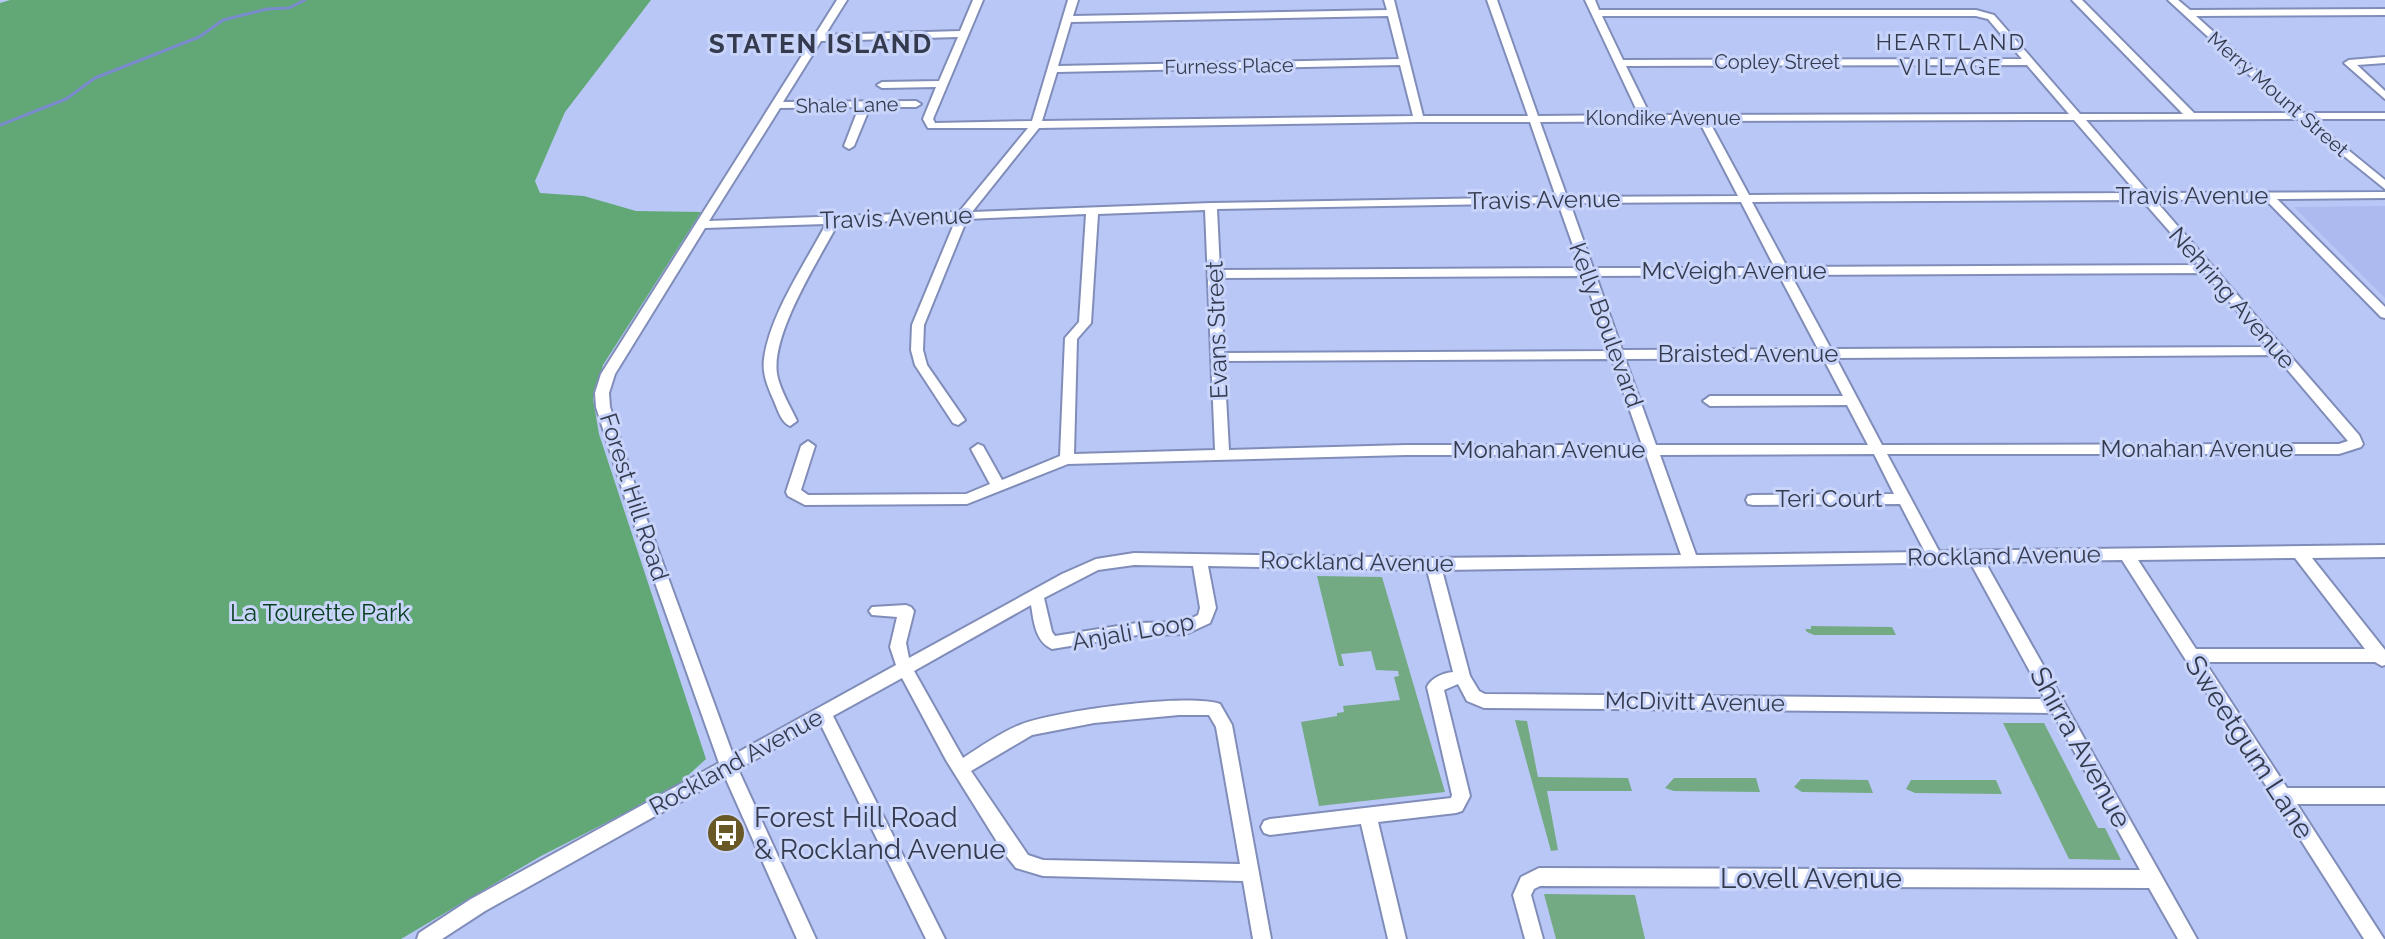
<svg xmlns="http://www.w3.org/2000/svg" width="2385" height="939" font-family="Raleway,sans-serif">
<rect width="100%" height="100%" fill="#b9c7f6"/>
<!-- built -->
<path fill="#acbaef" d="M2385,206v92l-91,-91z"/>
<!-- green -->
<path fill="#74aa83" d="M1317,576l65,1 63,215 -126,14 -18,-84 36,-6v-3l7,-1 -1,-6 57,-6 -6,-23 5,-1 -1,-5 -22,-1 -5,-19 -30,3 3,12h-5z
M1811,626l81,1 4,8h-82l-7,-3 -2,-3h6z
M1515,720l12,1 11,56 90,1 4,13h-85l11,59 -7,1z
M2003,723h41l54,105h7l16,32 -52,-1z
M1674,778h82l4,14 -86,-1 -9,-3z
M1801,779l67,1 5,13 -71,-1 -8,-5z
M1911,780h85l6,14 -87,-1 -9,-4z
M1544,894l91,1 10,44h-89z"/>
<!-- forest -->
<path fill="#62a877" d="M10,0h641l-86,112 -30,69 5,12 44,3 52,15 65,1 -98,153 -10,34 6,35 107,325 -32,29 -133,68 -140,83h-401v-936z"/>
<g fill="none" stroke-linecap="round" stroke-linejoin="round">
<!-- stream -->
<path stroke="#7b8cce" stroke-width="3" d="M0,125l66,-26 29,-21 104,-41 24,-17 44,-11 22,-1 16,-8"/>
<!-- minor casing -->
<g stroke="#818db9" stroke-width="4">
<path id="minor" d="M837,0h10l-22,35 135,-4 13,-31h10l-50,119 2,4 97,-2 36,-121h10l-5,16 314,-6 -3,-10h10l29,116h105l-41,-116h10l41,116 101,-1 -54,-115h10l4,10h377l18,5 86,99h103l-111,-114h10l112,113h97l-123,-113h10l12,10 195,-1v6l-189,1 107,97h82v6h-75l75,61v9l-87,-70 -212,1 63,73 236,-1v6l-108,1 108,108v11l-4,-1 -116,-118 -110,1 204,235 4,9 -2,3 -22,7h-452l52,97 446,-6v12l-73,1 73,92v15l-3,1 -7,-4h-170l82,126h98v16h-88l87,135h-20l-242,-379 -137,2 212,377h-19l-29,-51 -609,-2 -6,3 -3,6 12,44h-18l-12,-44 8,-18 18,-9 601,2 -87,-157 -569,-5 -17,-7 -9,-17 -14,6 26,106 -8,15 -6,2 -78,9 28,117h-18l-27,-115 -91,11 -6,-2 -3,-6 3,-6 6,-2 181,-21 1,-3 -25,-108c4,-9 16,-14 26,-15l-26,-102 -219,-4 8,42 -6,15 -24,11 -49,1 -85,14c-17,-8 -18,-27 -21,-44l-117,66 49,87c19,-12 38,-26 59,-34 35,-13 165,-31 198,-20l12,21 39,214h-18l-10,-58 -200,-5 -27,-8 -12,-15 -58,-93 -44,-82 -69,38 112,223h-19l-106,-216 -82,46 78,170h-19l-72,-162 -240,134 -43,28h-25l2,-6 52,-34 248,-136 -93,-262 -30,-94 -1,-14 6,-19zM1388,16l11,43 -341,7 13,-44zM1602,16h374l12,3 34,40 -399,1zM958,37l-19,44 -57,1 -5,3 5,3 54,-1 -13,32 5,9h100l-69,84 -250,9 71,-113 79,-1 -15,39 5,3 5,-3 16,-39h46l5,-3 -5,-3 -133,1 38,-61zM1400,65l13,51 -371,5 15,-49zM2027,65l42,49 -419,1 -24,-49zM2074,120l63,73 -388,2 -40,-74zM1699,121l39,75 -171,1 -27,-75zM1419,122h111l26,75 -345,6 -239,9 67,-84zM2142,200l57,65 -412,2 -35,-65zM1741,202l34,66h-182l-23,-65zM1558,203l23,65 -361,2 -3,-61zM1205,210l10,240 -141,4 3,-115 14,-16 7,-109zM1086,214l-7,108 -14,16 -5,118 -58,24 -19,-34 -5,-2 -7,5 19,35 -24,10 -158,1 -7,-5 14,-44 -7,-5 -7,5 -15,46 2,4 17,9 162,-1 101,-40 338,-9h240l35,100 -248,3 -299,-5 -38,6 -34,15 -153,84 -3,-15 8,-32 -3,-4 -5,-2 -34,2 -3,4 3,4 25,2 -7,30 6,18 -163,90 -93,-254 -30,-94 -1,-14 6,-19 90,-146 121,-4c-21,40 -56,90 -62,135 -2,15 4,28 10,42 4,9 7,21 16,25l7,-5c-7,-15 -17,-31 -20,-47 -6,-41 42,-114 61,-151l118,-4 -44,106 -1,25 4,15 38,58 5,2 7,-5 -38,-55 -4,-15 1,-25 43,-106zM2205,273l63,74 -437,2 -40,-74zM1779,275l39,74 -196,1 -26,-74zM1584,276l26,75 -386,2 -4,-75zM2275,355l73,86 -9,3 -457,1 -46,-87zM1823,358l20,38h-133l-7,5 7,5 137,-1 21,40h-212l-31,-86zM1612,359l30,86h-236l-177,5 -5,-89zM1874,454l20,40 -141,1 -5,1 -2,4 2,4 5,1 147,-1 25,48 -229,3 -36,-100zM2295,558l70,91h-169l-58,-89zM1970,562l75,137 -560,-5 -6,-3 -9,-15 -28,-106zM1134,565l59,1 7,42 -2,7 -14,7 -47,1 -82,13 -3,-4 -8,-34 54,-28zM1179,715h30l7,12 24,137 -197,-4 -15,-5 -57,-84 61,-36 62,-12z
M2385,57v6l-28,2 28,26v8l-41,-36 5,-3z"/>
</g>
<!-- minor -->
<use href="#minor" fill="#fff" fill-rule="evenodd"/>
</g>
<!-- icons -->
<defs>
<g id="bus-disc" transform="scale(2)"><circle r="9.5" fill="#675825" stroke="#c9d4fb"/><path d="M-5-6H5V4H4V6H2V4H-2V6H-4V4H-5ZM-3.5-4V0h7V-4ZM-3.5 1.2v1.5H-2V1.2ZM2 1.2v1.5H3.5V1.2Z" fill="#fff"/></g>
</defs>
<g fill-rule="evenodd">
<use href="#bus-disc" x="726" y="833"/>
</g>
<g text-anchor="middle" stroke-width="6" stroke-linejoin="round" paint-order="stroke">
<!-- far-street labels -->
<g font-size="20" fill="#353b4e" stroke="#c9d4fb">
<text x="1777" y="69">Copley Street</text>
<text transform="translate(1229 66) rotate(-1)" y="7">Furness Place</text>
<text transform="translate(2278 94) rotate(41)" y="7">Merry Mount Street</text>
<text transform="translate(847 105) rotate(-1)" y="7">Shale Lane</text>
<text x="1663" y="125">Klondike Avenue</text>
</g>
<!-- far-neighbourhood labels -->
<g font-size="22" letter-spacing="2" fill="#353b4e" stroke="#c9d4fb">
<text x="1951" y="50">HEARTLAND<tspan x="1951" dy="25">VILLAGE</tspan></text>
</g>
<!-- street labels -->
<g font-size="24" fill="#353b4e" stroke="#c9d4fb">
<text x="2192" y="204">Travis Avenue</text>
<text transform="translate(1544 200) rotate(-1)" y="8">Travis Avenue</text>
<text transform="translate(896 218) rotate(-2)" y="8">Travis Avenue</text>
<text x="1734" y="279">McVeigh Avenue</text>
<text transform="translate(2232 298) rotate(49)" y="8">Nehring Avenue</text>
<text transform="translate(1606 325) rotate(70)" y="8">Kelly Boulevard</text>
<text transform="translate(1217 330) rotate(-92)" y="8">Evans Street</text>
<text x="1748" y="362">Braisted Avenue</text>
<text x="2197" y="457">Monahan Avenue</text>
<text x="1549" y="458">Monahan Avenue</text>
<text transform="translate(634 497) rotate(72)" y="8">Forest Hill Road</text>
<text x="1829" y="507">Teri Court</text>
<text transform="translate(2004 556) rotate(-1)" y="8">Rockland Avenue</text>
<text transform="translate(1357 562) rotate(1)" y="8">Rockland Avenue</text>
<text transform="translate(1133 632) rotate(-10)" y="8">Anjali Loop</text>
<text transform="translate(1695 702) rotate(1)" y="8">McDivitt Avenue</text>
<text transform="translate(736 762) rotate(-29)" y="8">Rockland Avenue</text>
</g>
<!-- park labels -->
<g font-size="24" fill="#083f1f" stroke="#c9d4fb">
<text x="320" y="621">La Tourette Park</text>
</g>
<!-- far-district labels -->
<g font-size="26" font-weight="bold" letter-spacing="2" fill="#353b4e" stroke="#c9d4fb">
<text x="821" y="53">STATEN ISLAND</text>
</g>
<!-- near-street labels -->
<g font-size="28" fill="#353b4e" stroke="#c9d4fb">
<text transform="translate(2081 747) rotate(61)" y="10">Shirra Avenue</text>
<text transform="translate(2250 747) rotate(57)" y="10">Sweetgum Lane</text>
<text x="1811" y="888">Lovell Avenue</text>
</g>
<!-- near-poi labels -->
<g font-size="28" fill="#353b4e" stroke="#c9d4fb" text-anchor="start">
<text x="754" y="827">Forest Hill Road<tspan x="754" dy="32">&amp; Rockland Avenue</tspan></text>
</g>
</g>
</svg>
